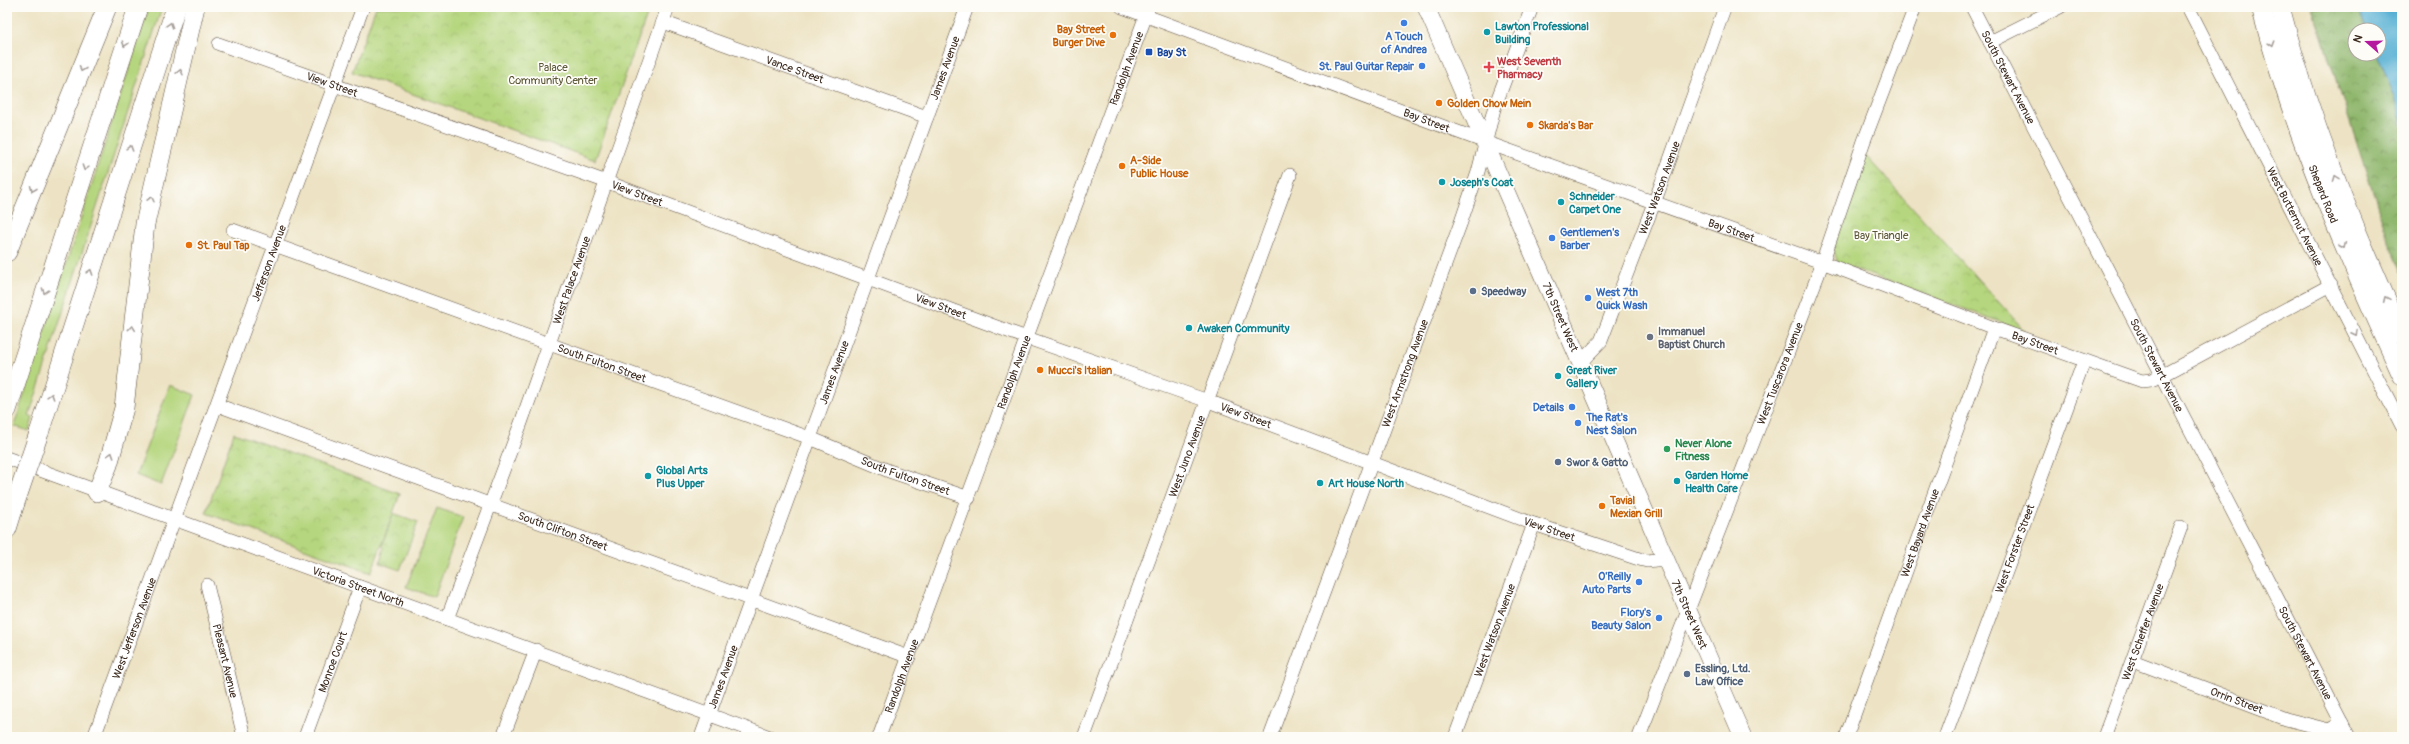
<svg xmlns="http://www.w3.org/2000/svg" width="2409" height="744" font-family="Pangolin,sans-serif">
<defs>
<pattern id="forest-crowns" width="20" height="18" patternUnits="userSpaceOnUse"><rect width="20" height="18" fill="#90b76d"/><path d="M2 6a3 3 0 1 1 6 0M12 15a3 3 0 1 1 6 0" fill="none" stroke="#779559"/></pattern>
<pattern id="park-crowns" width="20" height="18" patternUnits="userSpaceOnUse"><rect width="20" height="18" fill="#b5d67e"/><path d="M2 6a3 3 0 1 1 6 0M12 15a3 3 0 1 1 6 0" fill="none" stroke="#9db86c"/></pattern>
</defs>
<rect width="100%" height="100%" fill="#fdfcf7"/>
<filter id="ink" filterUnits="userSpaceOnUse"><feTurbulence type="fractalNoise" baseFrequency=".025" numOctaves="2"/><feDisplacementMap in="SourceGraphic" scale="8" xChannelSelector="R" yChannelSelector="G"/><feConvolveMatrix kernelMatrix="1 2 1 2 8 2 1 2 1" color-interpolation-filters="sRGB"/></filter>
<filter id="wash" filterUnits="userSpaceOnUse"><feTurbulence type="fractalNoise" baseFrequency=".012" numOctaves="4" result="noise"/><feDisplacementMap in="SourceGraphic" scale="16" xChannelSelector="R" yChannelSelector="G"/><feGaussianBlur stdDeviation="0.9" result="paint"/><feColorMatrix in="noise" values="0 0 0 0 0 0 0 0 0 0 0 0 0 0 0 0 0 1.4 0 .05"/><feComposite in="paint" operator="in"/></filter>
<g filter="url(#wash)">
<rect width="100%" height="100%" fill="#ede3c4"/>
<!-- green -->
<path fill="#b5d67e" stroke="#78804e" d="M149,7h13l-133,409 4,2 -4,13 -15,-5z
M170,385l25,10 -34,90 -25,-10z
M437,508l26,9 -29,80 -28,-10z"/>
<!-- forest -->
<path fill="url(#forest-crowns)" stroke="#667046" d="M2312,7h45l10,23h-12v24h22l18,42 7,29v147l-15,-37z"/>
<!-- park -->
<path fill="url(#park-crowns)" stroke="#78804e" d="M376,7h274l-55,153 -243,-88z
M1864,154l161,177 -187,-68 -5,-14z
M234,433l166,61 -7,19 25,9 -18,48 -20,-7 4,-16 -2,-1 11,-32 -22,59 -165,-60z"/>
<!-- water -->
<path fill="#56b0d4" stroke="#486d79" d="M2357,7h45v118l-7,-29 -18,-42h2v-24h-12z"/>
</g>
<g filter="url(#ink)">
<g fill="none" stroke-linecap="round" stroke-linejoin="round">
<!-- minor casing -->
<g stroke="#564637" stroke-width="14">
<g id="minor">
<path id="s1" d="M1122,7l363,135 347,124 162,62 148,53 9,-1 12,-5 168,-90"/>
<path id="s2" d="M1972,7l377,730"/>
<path id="s3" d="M2188,7l214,419"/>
<path id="s4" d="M663,22l264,95"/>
<path d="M1990,42l70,-35"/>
<path id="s5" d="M219,44l388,138 406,151 195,68 326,123 105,35 8,2 18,-2"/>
<path id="s6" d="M233,230l577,208 79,33 80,27"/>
<path id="s7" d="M1581,362l20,-21 58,-151 66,-183"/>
<path id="s8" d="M217,405l692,252"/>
<path id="s9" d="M7,458l763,279"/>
<path id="s10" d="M207,585l37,152"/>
<path id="s11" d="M447,619l74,-196 147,-416"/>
<path id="s12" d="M2133,661l153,58 43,11 13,-7"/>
<path id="s13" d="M94,737l269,-730"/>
<path id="s14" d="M305,737l55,-150"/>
<path d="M503,737l33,-87"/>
<path id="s15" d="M701,737l266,-730"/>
<path id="s16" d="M879,737l270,-730"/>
<path id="s17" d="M1084,737l206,-562"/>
<path id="s18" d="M1270,737l191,-515 17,-50 16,-63 38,-102"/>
<path id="s19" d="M1455,737l79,-213"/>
<path id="s20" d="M1639,737l179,-462 46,-134 51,-134"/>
<path id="s21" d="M1846,737l148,-409"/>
<path id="s22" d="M1945,737l139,-376"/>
<path id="s23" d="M2104,737l77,-210"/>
</g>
</g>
<!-- major casing -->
<g stroke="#564637" stroke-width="18">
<g id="major">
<path id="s24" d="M1426,7l317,730"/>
</g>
</g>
<!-- highway casing -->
<g stroke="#564637" stroke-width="20">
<g id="highway">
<path id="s25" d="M2261,7c33,128 86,248 141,368"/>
<path d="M2280,7c29,112 73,222 122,327"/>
<path d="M7,252l100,-245"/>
<path d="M7,410l131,-403"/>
<path d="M39,433l137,-426"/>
<path d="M97,492l11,-27 16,-57 21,-184 50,-217"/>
<path d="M7,529l8,-26"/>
</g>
</g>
<!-- minor -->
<use href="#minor" stroke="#fff" stroke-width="13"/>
<!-- major -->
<use href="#major" stroke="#fff" stroke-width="17"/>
<!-- highway -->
<use href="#highway" stroke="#fff" stroke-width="19"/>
<!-- highway-bridge casing -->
<g stroke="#564637" stroke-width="20" stroke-linecap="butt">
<path id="highway-bridge" d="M15,503l24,-70"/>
</g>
<!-- highway-bridge -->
<use href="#highway-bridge" stroke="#fff" stroke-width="19"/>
</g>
<!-- one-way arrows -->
<defs><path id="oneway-chevron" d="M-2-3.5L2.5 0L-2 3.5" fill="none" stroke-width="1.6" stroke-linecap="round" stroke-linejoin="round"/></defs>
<g stroke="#a79f9a">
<use href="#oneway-chevron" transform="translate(170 25) rotate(-72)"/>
<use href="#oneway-chevron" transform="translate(125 44) rotate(108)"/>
<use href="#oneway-chevron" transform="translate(2272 44) rotate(73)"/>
<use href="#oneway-chevron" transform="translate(82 69) rotate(112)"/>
<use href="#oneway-chevron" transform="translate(180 72) rotate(-77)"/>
<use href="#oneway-chevron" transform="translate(130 148) rotate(-72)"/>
<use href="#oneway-chevron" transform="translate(85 168) rotate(108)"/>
<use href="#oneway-chevron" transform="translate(2336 178) rotate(-111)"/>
<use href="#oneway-chevron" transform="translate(33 189) rotate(112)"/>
<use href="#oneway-chevron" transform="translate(151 199) rotate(-77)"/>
<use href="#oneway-chevron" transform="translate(2343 246) rotate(67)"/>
<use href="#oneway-chevron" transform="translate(90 272) rotate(-72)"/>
<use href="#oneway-chevron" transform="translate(45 291) rotate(108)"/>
<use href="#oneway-chevron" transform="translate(2386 299) rotate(-114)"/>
<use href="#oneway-chevron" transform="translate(132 328) rotate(-84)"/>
<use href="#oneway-chevron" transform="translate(2355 333) rotate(63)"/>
<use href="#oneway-chevron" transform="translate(51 396) rotate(-72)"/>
<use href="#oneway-chevron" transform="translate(111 455) rotate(-72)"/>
</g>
</g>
<!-- markers -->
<g fill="#3f7fe0" stroke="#fdfcf7" stroke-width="1.5">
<circle cx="1404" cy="23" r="4"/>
<circle cx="1422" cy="66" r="4"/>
<circle cx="1552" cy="238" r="4"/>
<circle cx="1588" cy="298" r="4"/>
<circle cx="1572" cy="407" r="4"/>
<circle cx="1578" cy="423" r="4"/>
<circle cx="1639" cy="582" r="4"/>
<circle cx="1659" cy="618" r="4"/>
</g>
<g fill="#0f9aa8" stroke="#fdfcf7" stroke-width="1.5">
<circle cx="1487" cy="32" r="4"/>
<circle cx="1442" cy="182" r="4"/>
<circle cx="1561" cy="202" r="4"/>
<circle cx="1189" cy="328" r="4"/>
<circle cx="1558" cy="376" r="4"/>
<circle cx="648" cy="476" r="4"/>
<circle cx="1677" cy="481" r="4"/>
<circle cx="1320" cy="483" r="4"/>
</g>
<g fill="#e8710a" stroke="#fdfcf7" stroke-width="1.5">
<circle cx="1113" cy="35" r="4"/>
<circle cx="1439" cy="103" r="4"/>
<circle cx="1530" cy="125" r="4"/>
<circle cx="1122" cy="166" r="4"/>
<circle cx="189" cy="245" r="4"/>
<circle cx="1040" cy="370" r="4"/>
<circle cx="1602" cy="506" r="4"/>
</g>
<rect fill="#1a4fb4" stroke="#fdfcf7" stroke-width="1.5" x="1145" y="48" width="8" height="8" rx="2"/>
<path fill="#e0444e" stroke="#fdfcf7" stroke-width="1.5" d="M1487 61h4v4h4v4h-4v4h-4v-4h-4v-4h4z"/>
<g fill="#5c6f8a" stroke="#fdfcf7" stroke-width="1.5">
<circle cx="1473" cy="291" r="4"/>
<circle cx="1558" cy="462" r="4"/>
<circle cx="1687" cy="674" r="4"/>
</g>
<circle fill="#6b7280" stroke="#fdfcf7" stroke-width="1.5" cx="1650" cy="337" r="4"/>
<circle fill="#2e9e5b" stroke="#fdfcf7" stroke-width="1.5" cx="1667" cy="449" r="4"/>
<g text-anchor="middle" stroke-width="3.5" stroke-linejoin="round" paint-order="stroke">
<!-- culture labels -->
<g font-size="11" font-weight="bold" fill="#0d838f" stroke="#fdfcf7" text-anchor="start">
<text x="1495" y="30">Lawton Professional<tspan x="1495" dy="13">Building</tspan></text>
<text x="1450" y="186">Joseph's Coat</text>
<text x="1569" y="200">Schneider<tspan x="1569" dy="13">Carpet One</tspan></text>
<text x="1197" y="332">Awaken Community</text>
<text x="1566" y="374">Great River<tspan x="1566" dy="13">Gallery</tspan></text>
<text x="656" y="474">Global Arts<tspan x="656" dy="13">Plus Upper</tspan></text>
<text x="1685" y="479">Garden Home<tspan x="1685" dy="13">Health Care</tspan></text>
<text x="1328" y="487">Art House North</text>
</g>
<!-- food labels -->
<g font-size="11" font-weight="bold" fill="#c56008" stroke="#fdfcf7" text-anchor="start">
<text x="1105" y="33" text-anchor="end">Bay Street<tspan x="1105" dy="13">Burger Dive</tspan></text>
<text x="1447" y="107">Golden Chow Mein</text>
<text x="1538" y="129">Skarda's Bar</text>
<text x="1130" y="164">A-Side<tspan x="1130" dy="13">Public House</tspan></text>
<text x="197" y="249">St. Paul Tap</text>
<text x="1048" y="374">Mucci's Italian</text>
<text x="1610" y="504">Tavial<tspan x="1610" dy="13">Mexian Grill</tspan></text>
</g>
<!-- shop labels -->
<g font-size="11" font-weight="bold" fill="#366cbe" stroke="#fdfcf7" text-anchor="end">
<text x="1404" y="40" text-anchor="middle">A Touch<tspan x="1404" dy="13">of Andrea</tspan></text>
<text x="1414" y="70">St. Paul Guitar Repair</text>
<text x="1560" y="236" text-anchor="start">Gentlemen's<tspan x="1560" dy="13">Barber</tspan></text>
<text x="1596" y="296" text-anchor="start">West 7th<tspan x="1596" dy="13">Quick Wash</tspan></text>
<text x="1564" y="411">Details</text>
<text x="1586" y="421" text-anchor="start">The Rat's<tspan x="1586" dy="13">Nest Salon</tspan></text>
<text x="1631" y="580">O'Reilly<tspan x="1631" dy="13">Auto Parts</tspan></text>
<text x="1651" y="616">Flory's<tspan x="1651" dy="13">Beauty Salon</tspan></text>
</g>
<!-- transit labels -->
<g font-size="11" font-weight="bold" fill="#164399" stroke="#fdfcf7" text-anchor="start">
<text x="1157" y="56">Bay St</text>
</g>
<!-- health labels -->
<g font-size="11" font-weight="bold" fill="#be3a42" stroke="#fdfcf7" text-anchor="start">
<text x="1497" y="65">West Seventh<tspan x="1497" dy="13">Pharmacy</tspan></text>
</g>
<!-- park labels -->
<g font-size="11" fill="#5a5536" stroke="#fdfcf7">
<text x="553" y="71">Palace<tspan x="553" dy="13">Community Center</tspan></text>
<text x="1881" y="239">Bay Triangle</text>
</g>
<!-- street labels -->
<g font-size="11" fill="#3b2a1e" stroke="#fdfcf7">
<text dy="4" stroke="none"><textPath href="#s15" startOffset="712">James Avenue</textPath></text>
<text dy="4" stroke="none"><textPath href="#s16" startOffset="713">Randolph Avenue</textPath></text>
<text dy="4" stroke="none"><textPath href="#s4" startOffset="140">Vance Street</textPath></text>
<text dy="4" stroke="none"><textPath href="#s2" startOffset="79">South Stewart Avenue</textPath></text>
<text dy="4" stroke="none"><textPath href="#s5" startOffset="120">View Street</textPath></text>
<text dy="4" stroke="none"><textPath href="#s1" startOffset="325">Bay Street</textPath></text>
<text dy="4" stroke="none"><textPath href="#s7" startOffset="193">West Watson Avenue</textPath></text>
<text dy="4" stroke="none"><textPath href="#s5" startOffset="444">View Street</textPath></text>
<text dy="4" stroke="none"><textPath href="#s25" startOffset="197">Shepard Road</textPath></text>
<text dy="4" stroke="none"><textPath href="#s3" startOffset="235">West Butternut Avenue</textPath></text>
<text dy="4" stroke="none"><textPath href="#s1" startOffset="649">Bay Street</textPath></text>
<text dy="4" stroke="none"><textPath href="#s13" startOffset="505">Jefferson Avenue</textPath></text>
<text dy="4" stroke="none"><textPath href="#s11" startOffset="361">West Palace Avenue</textPath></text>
<text dy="4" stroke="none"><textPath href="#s5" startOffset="768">View Street</textPath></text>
<text dy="4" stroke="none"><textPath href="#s24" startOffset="338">7th Street West</textPath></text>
<text dy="4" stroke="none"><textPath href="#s1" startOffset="973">Bay Street</textPath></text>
<text dy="4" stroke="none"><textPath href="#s6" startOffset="392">South Fulton Street</textPath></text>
<text dy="4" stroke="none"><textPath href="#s2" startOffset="403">South Stewart Avenue</textPath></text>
<text dy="4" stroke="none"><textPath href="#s15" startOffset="388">James Avenue</textPath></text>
<text dy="4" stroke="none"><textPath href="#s16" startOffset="389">Randolph Avenue</textPath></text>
<text dy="4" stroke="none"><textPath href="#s18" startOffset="388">West Armstrong Avenue</textPath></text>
<text dy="4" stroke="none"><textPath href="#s20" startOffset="390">West Tuscarora Avenue</textPath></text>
<text dy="4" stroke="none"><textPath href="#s5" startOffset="1092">View Street</textPath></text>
<text dy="4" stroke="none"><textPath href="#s17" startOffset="299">West Juno Avenue</textPath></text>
<text dy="4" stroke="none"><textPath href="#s6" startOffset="716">South Fulton Street</textPath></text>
<text dy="4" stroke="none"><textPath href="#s5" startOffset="1416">View Street</textPath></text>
<text dy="4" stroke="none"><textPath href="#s8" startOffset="368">South Clifton Street</textPath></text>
<text dy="4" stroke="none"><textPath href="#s21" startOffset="217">West Bayard Avenue</textPath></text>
<text dy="4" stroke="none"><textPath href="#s22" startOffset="201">West Forster Street</textPath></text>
<text dy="4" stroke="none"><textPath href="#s9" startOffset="374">Victoria Street North</textPath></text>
<text dy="4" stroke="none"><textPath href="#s24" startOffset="662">7th Street West</textPath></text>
<text dy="4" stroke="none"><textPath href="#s13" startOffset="116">West Jefferson Avenue</textPath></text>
<text dy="4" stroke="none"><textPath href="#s19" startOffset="114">West Watson Avenue</textPath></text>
<text dy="4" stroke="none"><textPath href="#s23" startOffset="112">West Scheffer Avenue</textPath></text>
<text dy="4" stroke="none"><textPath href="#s2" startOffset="727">South Stewart Avenue</textPath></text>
<text dy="4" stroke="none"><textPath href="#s10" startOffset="78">Pleasant Avenue</textPath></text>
<text dy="4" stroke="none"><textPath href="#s14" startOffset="80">Monroe Court</textPath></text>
<text dy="4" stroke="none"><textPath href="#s16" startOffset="65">Randolph Avenue</textPath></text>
<text dy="4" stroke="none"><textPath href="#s15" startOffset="64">James Avenue</textPath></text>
<text dy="4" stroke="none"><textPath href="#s12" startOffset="111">Orrin Street</textPath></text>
</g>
<!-- service labels -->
<g font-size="11" font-weight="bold" fill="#4e5e75" stroke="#fdfcf7" text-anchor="start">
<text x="1481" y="295">Speedway</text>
<text x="1566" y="466">Swor &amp; Gatto</text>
<text x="1695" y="672">Essling, Ltd.<tspan x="1695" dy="13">Law Office</tspan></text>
</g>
<!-- worship labels -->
<g font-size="11" font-weight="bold" fill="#5b616d" stroke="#fdfcf7" text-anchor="start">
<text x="1658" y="335">Immanuel<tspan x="1658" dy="13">Baptist Church</tspan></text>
</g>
<!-- leisure labels -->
<g font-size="11" font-weight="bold" fill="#27864d" stroke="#fdfcf7" text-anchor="start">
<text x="1675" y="447">Never Alone<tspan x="1675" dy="13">Fitness</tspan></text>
</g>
</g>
<!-- margin -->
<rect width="2409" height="744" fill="none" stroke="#fdfcf7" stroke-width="24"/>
<!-- north arrow -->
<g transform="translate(2367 42) rotate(290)"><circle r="19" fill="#fdfcf7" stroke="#afa8a0"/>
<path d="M0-3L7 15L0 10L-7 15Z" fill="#b5179e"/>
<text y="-6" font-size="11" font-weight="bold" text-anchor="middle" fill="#3b2a1e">N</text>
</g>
</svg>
